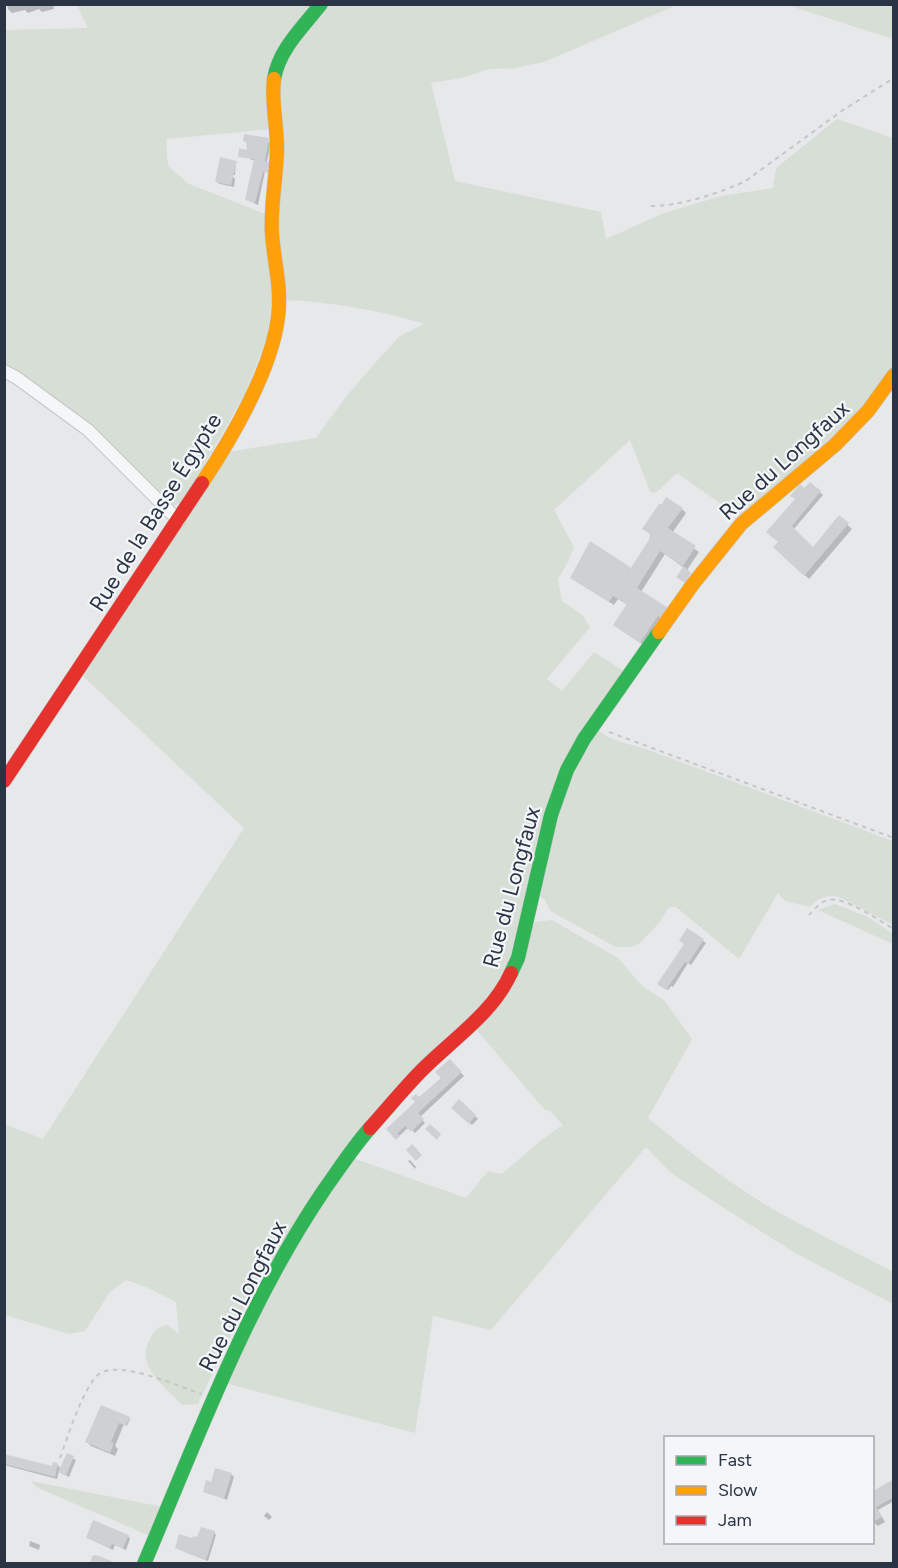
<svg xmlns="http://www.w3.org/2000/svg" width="898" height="1568" font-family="Figtree,sans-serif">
<rect width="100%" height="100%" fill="#e6e8ea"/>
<!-- green -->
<path fill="#d6ded6" d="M77,5h238l-34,44 -9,80 -106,10 2,27 21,18 79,31 5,77 -6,45 -22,57 -63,109 -10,3 -19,-13 -148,-126 -1,-337 84,-2z
M327,5h350l-133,57 -29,6 -26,1 -27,9 -31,5 24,98 146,31 5,27 58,-26 57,-17 52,-8 3,-20 61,-49 56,19v231l-30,43 -16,17 -16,15 -90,74 -64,-45 -20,19 -6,1 -21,-53 -76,70 20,37 -6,15 -10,17 4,22 20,14 8,12 -43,52 15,12 32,-39 33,21c-25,36 -54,71 -69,113 -14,37 -22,77 -31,115 -5,27 -9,55 -22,80 -11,19 -26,33 -42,48l2,3c-43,36 -84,78 -118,124l119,42 22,-27 14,3 42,-36 19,-13 -13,-14 -5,-1 -70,-82c16,-18 33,-35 42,-57 5,-14 8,-30 12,-45h4l2,-4 17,-2 66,38 24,28 22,14 28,39 -44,79c39,32 79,64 123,90 40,23 82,42 122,64v32l-96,-50 -84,-53 -43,-29 -24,-25 -155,183 -58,-14 -18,117 -194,-51 48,-101 -10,-5 -61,128 -16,1c-17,-18 -48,-40 -32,-66 4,-8 8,-13 17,-14l12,9 -3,-32 -30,-15 -20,-7 -16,12 -25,39 -16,3 -64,-19 -1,-191 39,15 201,-311 -162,-153 146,-223 88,-14 29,-40 37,-43 18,-19 24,-12c-40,-13 -98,-23 -140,-24l-7,-70 4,-63 -1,-90 11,-25z
M787,5h106v34z
M596,727c10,14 36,17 52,23l245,91v84l-54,-28c-13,-3 -19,0 -29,10l-25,-6 -7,-8 -39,66 -63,-52h-7l-10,16 -19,20 -9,4h-15l-66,-36 -5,-11 -10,-7 18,-75z
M835,904l33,13 25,17v10l-75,-34z
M31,1481l137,27 -20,27 -110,-47z"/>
<!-- shadow -->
<path fill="#0003" d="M7,4h46l1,5 -12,3 -3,-3 -11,4 -3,-3 -13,3 -4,-4z
M244,141l27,1 -13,63 -11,-5 8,-39 -5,-2 -3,-17z
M236,162l-1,13h-4l4,4 -1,8 -14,-3 -3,-2z
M810,484l13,11 -30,35 20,19 26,-32 13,12 -43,50 -34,-32 4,-5z
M682,509l4,4 -14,20 27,19 -12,18 -22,-16 -24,38 21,27 -17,27 -31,-21 14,-20 -10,-6 -4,6 -42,-27 57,-10 2,2 19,-29 2,-6 -8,-6z
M688,930l18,13 -15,22 -3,-2 -15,24 -2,-1 -3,4 -9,-6 27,-40z
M450,1061l14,15 -44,41 5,6 -10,10 -6,-6 -12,11 -9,-9 55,-51z
M459,1101l19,18 -6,6 -19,-17z
M410,1160l6,7 -1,2 -7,-8z
M102,1407l28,12 -3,7 -3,-2 -9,22 3,3 -3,7 -24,-10 -4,-4z
M67,1455l9,5 -7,17 -10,-6 -2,8 -53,-14v-9l50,11 3,-3 4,5z
M231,1474l3,3 -7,23 -22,-9z
M894,1481v20l-16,9 7,12 -7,4 -6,-5v-28z
M267,1512l5,5 -3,3 -5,-4z
M214,1532l2,3 -8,26 -28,-11 13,-10z
M128,1536l2,3 -4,11 -11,-5 -2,5 -25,-12z
M30,1541l10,4 -1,5 -10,-4z"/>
<!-- building -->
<path fill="#ced0d3" d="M244,134l25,4 -4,23 6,2 -2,10 -6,-1 -8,31 -10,-3 9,-41 -16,-2 1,-9 8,2 -1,-8 -3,-1z
M220,157l17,4 -6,24 -16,-3z
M810,482l11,9 -29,35 21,21 26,-32 10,8 -45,53 -31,-29 5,-5 -12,-10 29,-33 -5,-3 10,-12 4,4z
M666,497l17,11 -15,20 28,18 -13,20 -23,-15 -23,37 31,20 -7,10 -3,-2 -18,27 -27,-18 14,-21 -14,-8 -4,6 -39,-24 20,-37 40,26 -2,5 21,-32 1,-6 -8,-5 17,-25h3z
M684,566l7,7 -6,10 -9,-6z
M687,928l17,11 -16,25 -3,-2 -19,28 -9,-6 27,-40 -5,-3z
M450,1059l12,13 -44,41 6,6 -13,13 -6,-6 -8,8 3,2 -4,4 -10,-11 29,-27 -4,-4 5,-4 3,3 22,-19 -6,-6z
M459,1099l17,16 -7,9 -18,-16z
M430,1124l11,10 -4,6 -12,-11z
M412,1144l10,11 -6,6 -10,-11z
M101,1405l29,12 -4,9 -7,-3 -8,19 3,1 -4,10 -25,-11z
M67,1453l7,3 -8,20 -8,-4z
M4,1454l48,12 1,-4 5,1 -3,14 -51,-13z
M215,1468l17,5 -8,26 -21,-7 3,-12 5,2z
M894,1479v18l-18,10 6,10 -9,5v-31z
M93,1520l36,15 -6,13 -11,-4 -2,4 -24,-10z
M201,1527l14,4 -9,29 -31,-12 4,-14 13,4 1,-2 4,1z
M93,1555l6,1 17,7h-26z"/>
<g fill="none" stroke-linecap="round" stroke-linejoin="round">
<!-- street casing -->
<g stroke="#c4c6c8" stroke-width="14">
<path id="street" d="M4,371l13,7 71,52 91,91"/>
</g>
<!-- fast casing -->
<g stroke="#c4c6c8" stroke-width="15">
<path id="fast" d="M274,79c5,-30 29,-52 47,-75
M511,973l7,-15 33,-143 16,-45 17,-31 75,-107
M144,1564c54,-127 102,-259 180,-374 15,-21 29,-43 46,-62"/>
</g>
<!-- slow casing -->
<g stroke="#c4c6c8" stroke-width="15">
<path id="slow" d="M202,483c30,-45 70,-114 76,-166 4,-28 -4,-55 -6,-83 -2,-29 5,-58 5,-87 0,-23 -6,-45 -3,-68
M659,632l34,-48 48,-60 94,-79 33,-34 26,-36"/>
</g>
<!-- jam casing -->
<g stroke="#c4c6c8" stroke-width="15">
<path id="jam" d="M4,781l198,-298
M370,1128c18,-20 35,-41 53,-59 31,-31 70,-56 88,-96"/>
</g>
<!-- path -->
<path stroke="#c5c6ca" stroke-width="2" stroke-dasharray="4.5 4.5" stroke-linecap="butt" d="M651,206c25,1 74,-14 96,-26l96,-70 51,-32
M609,732l285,106
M809,915c5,-5 11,-13 19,-15 17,-4 51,21 66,29
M60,1458c7,-19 24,-73 39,-84 19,-15 81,13 103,20"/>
<!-- street -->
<use href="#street" stroke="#f5f6f7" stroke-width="12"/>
<!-- fast -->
<use href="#fast" stroke="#30b455" stroke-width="14"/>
<!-- slow -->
<use href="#slow" stroke="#ff9f0a" stroke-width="14"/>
<!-- jam -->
<use href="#jam" stroke="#e5322d" stroke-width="14"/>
</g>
<g text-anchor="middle" stroke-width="4.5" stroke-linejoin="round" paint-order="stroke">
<!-- street labels -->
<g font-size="22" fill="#2b3445" stroke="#f4f6f9">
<text transform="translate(784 460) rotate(-42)" y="8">Rue du Longfaux</text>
<text transform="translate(155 512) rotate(-58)" y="8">Rue de la Basse Égypte</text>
<text transform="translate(511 887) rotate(-75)" y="8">Rue du Longfaux</text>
<text transform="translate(242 1296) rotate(-63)" y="8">Rue du Longfaux</text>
</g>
</g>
<!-- border -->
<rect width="898" height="1568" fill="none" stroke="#2b3445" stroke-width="12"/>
<!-- legend -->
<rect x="664" y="1436" width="210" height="108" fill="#f4f6f9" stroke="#a4a8b1" stroke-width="1.5"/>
<rect x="676" y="1456" width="30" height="9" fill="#30b455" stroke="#a4a8b1" stroke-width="1.5"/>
<text x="718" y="1466" font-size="18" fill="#2b3445">Fast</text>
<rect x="676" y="1486" width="30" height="9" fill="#ff9f0a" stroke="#a4a8b1" stroke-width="1.5"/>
<text x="718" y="1496" font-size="18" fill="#2b3445">Slow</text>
<rect x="676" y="1516" width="30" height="9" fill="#e5322d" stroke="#a4a8b1" stroke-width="1.5"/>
<text x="718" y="1526" font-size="18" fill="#2b3445">Jam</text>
</svg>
